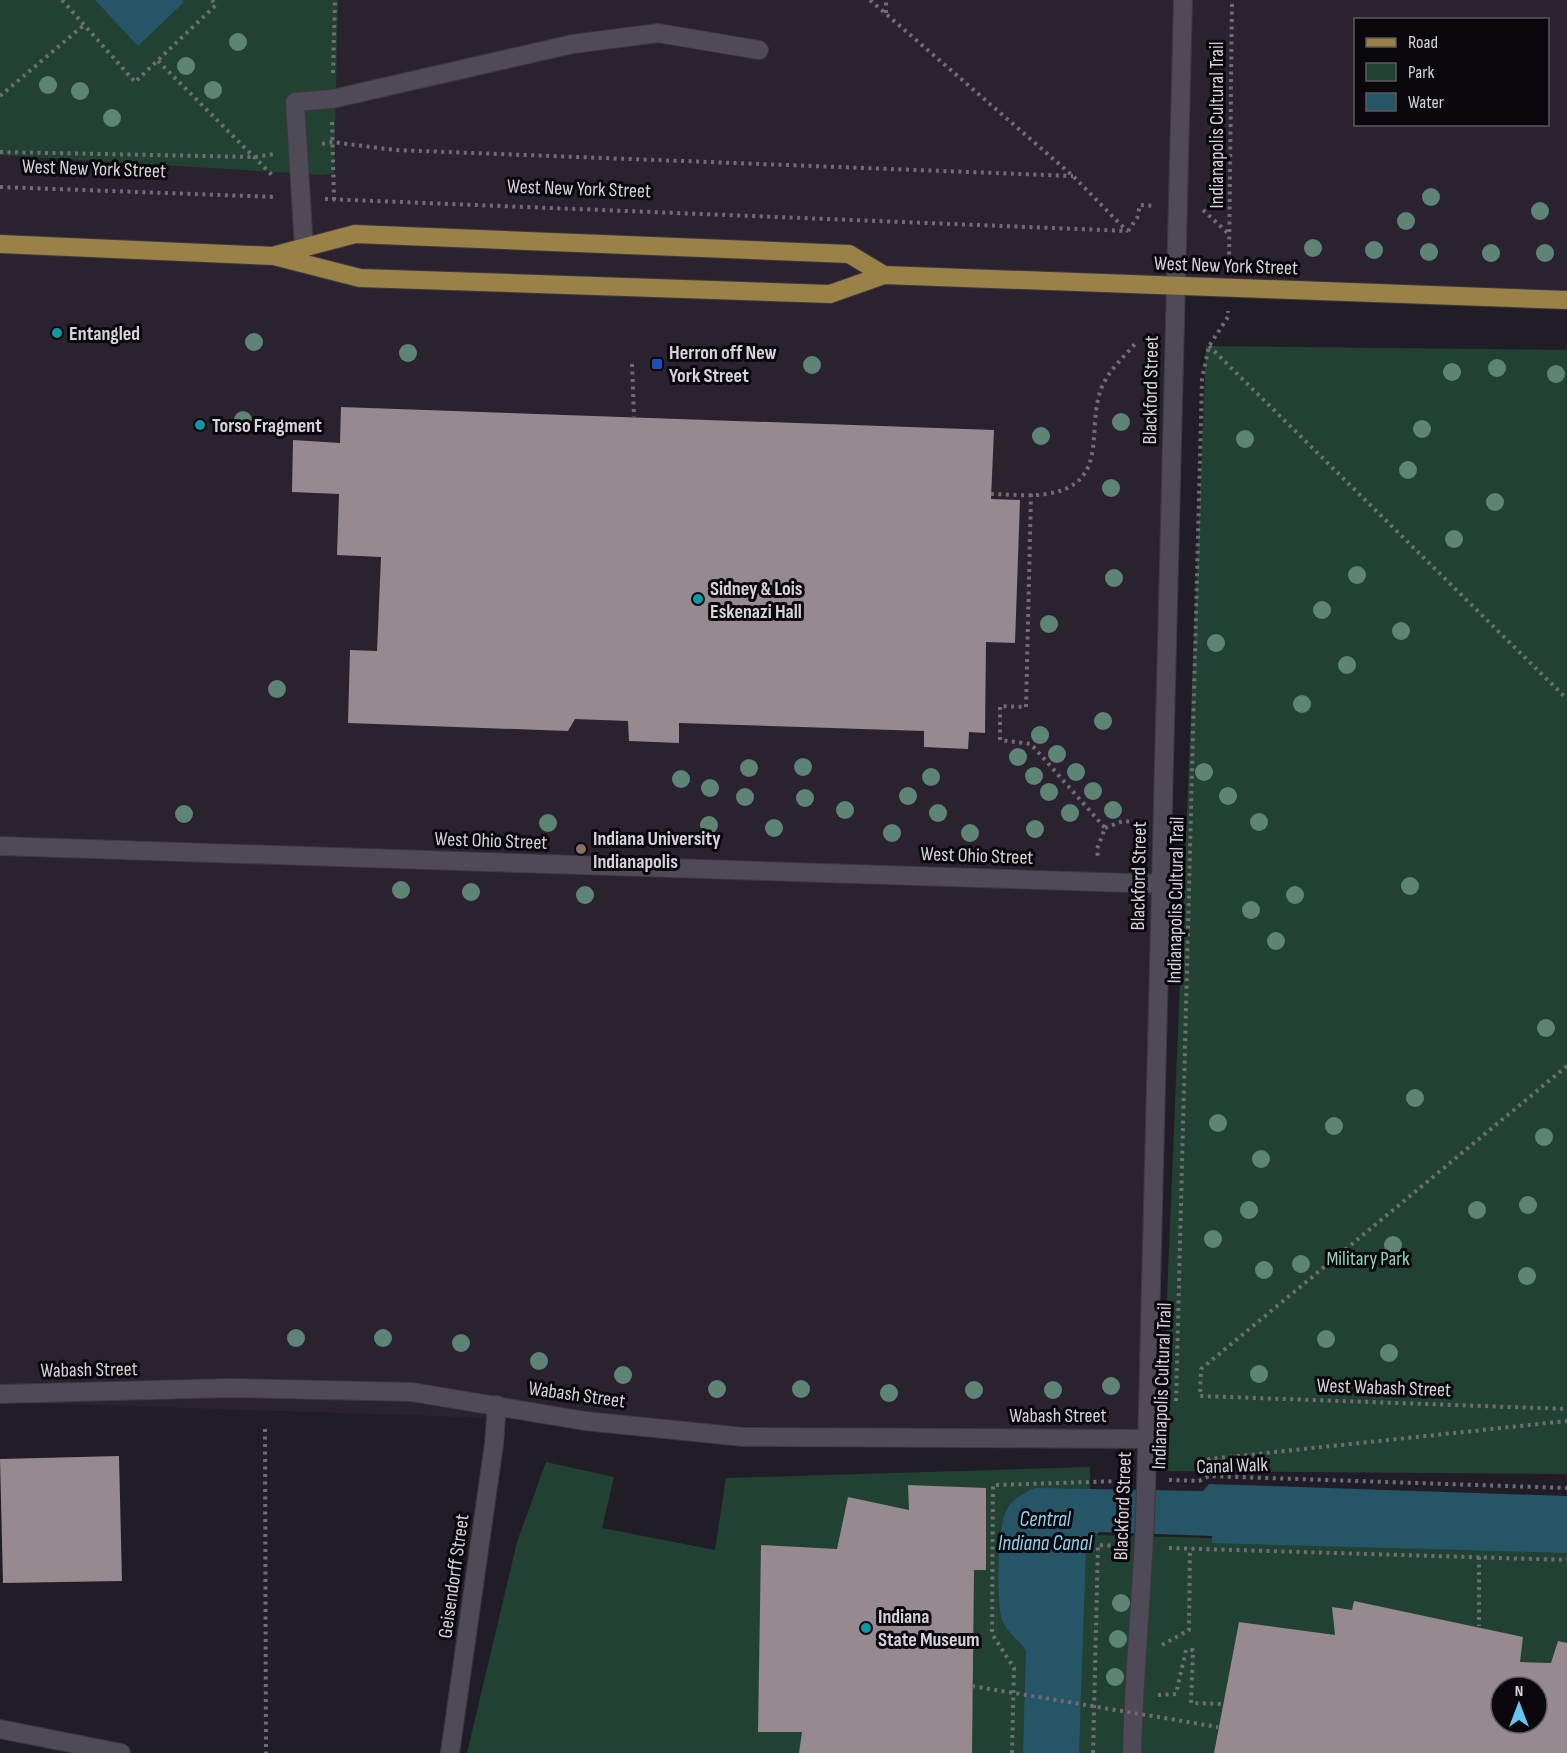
<svg xmlns="http://www.w3.org/2000/svg" width="1567" height="1753" font-family="'Sofia Sans Condensed',sans-serif">
<rect width="100%" height="100%" fill="#211d26"/>
<!-- education -->
<path fill="#2b2230" fill-rule="evenodd" d="M0,0h1567v297l-392,-11 -27,1153 -1148,-37zM1356,20h192v104h-192z"/>
<!-- green -->
<path fill="#214233" fill-rule="evenodd" d="M0,0h338l-4,173 -11,2 -323,-20z
M1206,346l361,4v1124l-407,-3z
M546,1462l68,15 -12,51 113,22 11,-72 364,-11 1,68 476,12v206h-1100l50,-211zM1501,1687h36v36h-36z"/>
<!-- water -->
<path fill="#255566" d="M95,0h87l2,2 -46,44z
M1209,1484l358,12v57l-355,-10v-7l-113,-4 -13,16 -7,205h-56l3,-102c-6,-10 -19,-19 -23,-29 -8,-16 -5,-96 3,-111 6,-12 17,-18 29,-23l168,3z"/>
<!-- building -->
<path fill="#968990" fill-rule="evenodd" d="M341,407l653,23 -3,69 29,1 -5,143 -29,-1 -1,91 -16,-1 -1,17 -44,-2v-16l-245,-8v20l-50,-2 -1,-20 -53,-2 -7,12 -220,-8 2,-73 27,1 4,-94 -44,-2 2,-61 -47,-2 1,-52 47,3z
M119,1456l3,125 -119,2 -3,-124z
M908,1485l78,3v82h-12l-2,183h-173l3,-21h-44l3,-187 76,4 11,-52 61,13z
M1354,1601l169,36 -3,25 31,1 7,-22 9,2v110h-353l25,-131 96,13 -3,-28 20,3zM1501,1687h36v36h-36z"/>
<g fill="none" stroke-linecap="round" stroke-linejoin="round">
<!-- minor casing -->
<g stroke="#3c3840" stroke-width="20">
<path id="minor" d="M304,248l-9,-146 37,-3 241,-55 85,-11 101,17
M0,846l1160,38
M0,1394l230,-6 182,4 173,29 159,16 404,2
M0,1729l121,24
M450,1753l44,-309 3,-39
M1132,1753c2,-89 12,-177 14,-266l37,-1487"/>
</g>
<!-- major casing -->
<g stroke="#3c3840" stroke-width="20">
<path id="major" d="M0,244l274,12 86,22 470,16 54,-19 683,25
M276,255l79,-21 494,20 35,21"/>
</g>
<!-- path -->
<path stroke="#706c74" stroke-width="4" stroke-dasharray="3 4.5" stroke-linecap="butt" d="M62,0l73,82 81,-77 -4,-5
M870,0l203,176 54,55
M886,13v-13
M158,61l116,116
M333,73l2,-73
M0,96l84,-71
M332,122l2,78
M322,144l10,-2 63,8 678,26
M0,152l255,5 19,-3
M0,187l276,10
M325,199l803,32
M1203,210l27,25
M1128,231l9,-13 3,-13 15,1
M1229,262l3,-262
M1209,346l358,353
M632,364l2,53
M991,494c18,0 38,3 55,0 63,-9 41,-61 54,-102 6,-19 22,-33 35,-48
M1031,494l-5,213 -26,-1v34l31,4 74,84 -8,21 1,9
M1105,828l18,-7 10,1 4,4
M1567,1066l-366,303 -1,27 367,13
M1176,1401l26,-1022 7,-33 19,-29v-6
M265,1429l1,324
M1209,1476v-17l358,-38
M1169,1480l30,1 10,-5 358,12
M1169,1548l398,12
M1479,1557v69
M1162,1645l27,-15 1,-82
M1158,1695l18,-1 10,-44h7l-2,53 32,1
M1012,1753l2,-85 -22,-34 1,-149 130,-4
M1093,1753l5,-208 21,1"/>
<!-- minor -->
<use href="#minor" stroke="#4f4a56" stroke-width="18"/>
<!-- major -->
<use href="#major" stroke="#998148" stroke-width="18"/>
<!-- path-bridge -->
<path stroke="#706c74" stroke-width="4" stroke-dasharray="3 4.5" stroke-linecap="butt" d="M972,1686l246,41"/>
</g>
<!-- trees -->
<g fill="#5d8475">
<circle cx="238" cy="42" r="9"/>
<circle cx="186" cy="66" r="9"/>
<circle cx="48" cy="85" r="9"/>
<circle cx="213" cy="90" r="9"/>
<circle cx="80" cy="91" r="9"/>
<circle cx="112" cy="118" r="9"/>
<circle cx="1431" cy="197" r="9"/>
<circle cx="1540" cy="211" r="9"/>
<circle cx="1406" cy="221" r="9"/>
<circle cx="1313" cy="248" r="9"/>
<circle cx="1374" cy="250" r="9"/>
<circle cx="1429" cy="252" r="9"/>
<circle cx="1491" cy="253" r="9"/>
<circle cx="1545" cy="253" r="9"/>
<circle cx="254" cy="342" r="9"/>
<circle cx="408" cy="353" r="9"/>
<circle cx="812" cy="365" r="9"/>
<circle cx="1497" cy="368" r="9"/>
<circle cx="1452" cy="372" r="9"/>
<circle cx="1556" cy="374" r="9"/>
<circle cx="243" cy="420" r="9"/>
<circle cx="1121" cy="422" r="9"/>
<circle cx="1422" cy="429" r="9"/>
<circle cx="1041" cy="436" r="9"/>
<circle cx="1245" cy="439" r="9"/>
<circle cx="1408" cy="470" r="9"/>
<circle cx="1111" cy="488" r="9"/>
<circle cx="1495" cy="502" r="9"/>
<circle cx="1454" cy="539" r="9"/>
<circle cx="1357" cy="575" r="9"/>
<circle cx="1114" cy="578" r="9"/>
<circle cx="1322" cy="610" r="9"/>
<circle cx="1049" cy="624" r="9"/>
<circle cx="1401" cy="631" r="9"/>
<circle cx="1216" cy="643" r="9"/>
<circle cx="1347" cy="665" r="9"/>
<circle cx="277" cy="689" r="9"/>
<circle cx="1302" cy="704" r="9"/>
<circle cx="1103" cy="721" r="9"/>
<circle cx="1040" cy="735" r="9"/>
<circle cx="1057" cy="754" r="9"/>
<circle cx="1018" cy="757" r="9"/>
<circle cx="803" cy="767" r="9"/>
<circle cx="749" cy="768" r="9"/>
<circle cx="1076" cy="772" r="9"/>
<circle cx="1204" cy="772" r="9"/>
<circle cx="1034" cy="776" r="9"/>
<circle cx="931" cy="777" r="9"/>
<circle cx="681" cy="779" r="9"/>
<circle cx="710" cy="788" r="9"/>
<circle cx="1093" cy="791" r="9"/>
<circle cx="1049" cy="792" r="9"/>
<circle cx="908" cy="796" r="9"/>
<circle cx="1228" cy="796" r="9"/>
<circle cx="745" cy="797" r="9"/>
<circle cx="805" cy="798" r="9"/>
<circle cx="845" cy="810" r="9"/>
<circle cx="1113" cy="810" r="9"/>
<circle cx="938" cy="813" r="9"/>
<circle cx="1070" cy="813" r="9"/>
<circle cx="184" cy="814" r="9"/>
<circle cx="1259" cy="822" r="9"/>
<circle cx="548" cy="823" r="9"/>
<circle cx="709" cy="825" r="9"/>
<circle cx="774" cy="828" r="9"/>
<circle cx="1035" cy="829" r="9"/>
<circle cx="892" cy="833" r="9"/>
<circle cx="970" cy="833" r="9"/>
<circle cx="1410" cy="886" r="9"/>
<circle cx="401" cy="890" r="9"/>
<circle cx="471" cy="892" r="9"/>
<circle cx="585" cy="895" r="9"/>
<circle cx="1295" cy="895" r="9"/>
<circle cx="1251" cy="910" r="9"/>
<circle cx="1276" cy="941" r="9"/>
<circle cx="1546" cy="1028" r="9"/>
<circle cx="1415" cy="1098" r="9"/>
<circle cx="1218" cy="1123" r="9"/>
<circle cx="1334" cy="1126" r="9"/>
<circle cx="1544" cy="1137" r="9"/>
<circle cx="1261" cy="1159" r="9"/>
<circle cx="1528" cy="1205" r="9"/>
<circle cx="1249" cy="1210" r="9"/>
<circle cx="1477" cy="1210" r="9"/>
<circle cx="1213" cy="1239" r="9"/>
<circle cx="1393" cy="1245" r="9"/>
<circle cx="1301" cy="1264" r="9"/>
<circle cx="1264" cy="1270" r="9"/>
<circle cx="1527" cy="1276" r="9"/>
<circle cx="296" cy="1338" r="9"/>
<circle cx="383" cy="1338" r="9"/>
<circle cx="1326" cy="1339" r="9"/>
<circle cx="461" cy="1343" r="9"/>
<circle cx="1389" cy="1353" r="9"/>
<circle cx="539" cy="1361" r="9"/>
<circle cx="1259" cy="1374" r="9"/>
<circle cx="623" cy="1375" r="9"/>
<circle cx="1111" cy="1386" r="9"/>
<circle cx="717" cy="1389" r="9"/>
<circle cx="801" cy="1389" r="9"/>
<circle cx="974" cy="1390" r="9"/>
<circle cx="1053" cy="1390" r="9"/>
<circle cx="889" cy="1393" r="9"/>
<circle cx="1121" cy="1603" r="9"/>
<circle cx="1118" cy="1639" r="9"/>
<circle cx="1115" cy="1677" r="9"/>
</g>
<!-- markers -->
<g fill="#0f9aa8" stroke="#0a080c" stroke-width="2">
<circle cx="57" cy="333" r="6"/>
<circle cx="200" cy="425" r="6"/>
<circle cx="698" cy="599" r="6"/>
<circle cx="866" cy="1628" r="6"/>
</g>
<rect fill="#1a4fb4" stroke="#0a080c" stroke-width="2" x="651" y="358" width="12" height="12" rx="3"/>
<circle fill="#8d6e63" stroke="#0a080c" stroke-width="2" cx="581" cy="849" r="6"/>
<g text-anchor="middle" stroke-width="6" stroke-linejoin="round" paint-order="stroke">
<!-- street labels -->
<g font-size="20" fill="#d6d3da" stroke="#0a080c">
<text transform="translate(1216 125) rotate(-90)" y="7">Indianapolis Cultural Trail</text>
<text transform="translate(94 168) rotate(2)" y="7">West New York Street</text>
<text transform="translate(579 188) rotate(2)" y="7">West New York Street</text>
<text transform="translate(1226 265) rotate(2)" y="7">West New York Street</text>
<text transform="translate(1150 390) rotate(-89)" y="7">Blackford Street</text>
<text transform="translate(491 840) rotate(2)" y="7">West Ohio Street</text>
<text transform="translate(977 855) rotate(2)" y="7">West Ohio Street</text>
<text transform="translate(1138 876) rotate(-89)" y="7">Blackford Street</text>
<text transform="translate(1175 900) rotate(-89)" y="7">Indianapolis Cultural Trail</text>
<text transform="translate(89 1369) rotate(-1)" y="7">Wabash Street</text>
<text transform="translate(1161 1386) rotate(-88)" y="7">Indianapolis Cultural Trail</text>
<text transform="translate(1384 1387) rotate(2)" y="7">West Wabash Street</text>
<text transform="translate(577 1394) rotate(8)" y="7">Wabash Street</text>
<text x="1058" y="1422">Wabash Street</text>
<text transform="translate(1232 1465) rotate(-2)" y="7">Canal Walk</text>
<text transform="translate(1122 1506) rotate(-88)" y="7">Blackford Street</text>
<text transform="translate(453 1576) rotate(-82)" y="7">Geisendorff Street</text>
</g>
<!-- poi labels -->
<g font-size="20" font-weight="bold" fill="#d6d3da" stroke="#0a080c" text-anchor="start">
<text x="69" y="340">Entangled</text>
<text x="669" y="359">Herron off New<tspan x="669" dy="23">York Street</tspan></text>
<text x="212" y="432">Torso Fragment</text>
<text x="710" y="595">Sidney &amp; Lois<tspan x="710" dy="23">Eskenazi Hall</tspan></text>
<text x="593" y="845">Indiana University<tspan x="593" dy="23">Indianapolis</tspan></text>
<text x="878" y="1623">Indiana<tspan x="878" dy="23">State Museum</tspan></text>
</g>
<!-- park labels -->
<g font-size="20" fill="#8ed8b5" stroke="#0a080c">
<text x="1368" y="1265">Military Park</text>
</g>
<!-- water labels -->
<g font-size="21" font-style="italic" fill="#86d7f4" stroke="#0a080c">
<text x="1045" y="1526">Central<tspan x="1045" dy="24">Indiana Canal</tspan></text>
</g>
</g>
<!-- legend -->
<rect x="1354" y="18" width="195" height="108" fill="#0a080c" stroke="#5c595e" stroke-width="1.5"/>
<rect x="1366" y="38" width="30" height="9" fill="#998148" stroke="#5c595e" stroke-width="1.5"/>
<text x="1408" y="48" font-size="18" fill="#d6d3da">Road</text>
<rect x="1366" y="63" width="30" height="18" fill="#214233" stroke="#5c595e" stroke-width="1.5"/>
<text x="1408" y="78" font-size="18" fill="#d6d3da">Park</text>
<rect x="1366" y="93" width="30" height="18" fill="#255566" stroke="#5c595e" stroke-width="1.5"/>
<text x="1408" y="108" font-size="18" fill="#d6d3da">Water</text>
<!-- north arrow -->
<g transform="translate(1519 1705)"><circle r="28" fill="#0a080c" stroke="#5c595e" stroke-width="1.5"/>
<path d="M0-4.5L10 22L0 15L-10 22Z" fill="#67c4ef"/>
<text y="-9" font-size="16" font-weight="bold" text-anchor="middle" fill="#d6d3da">N</text>
</g>
</svg>
